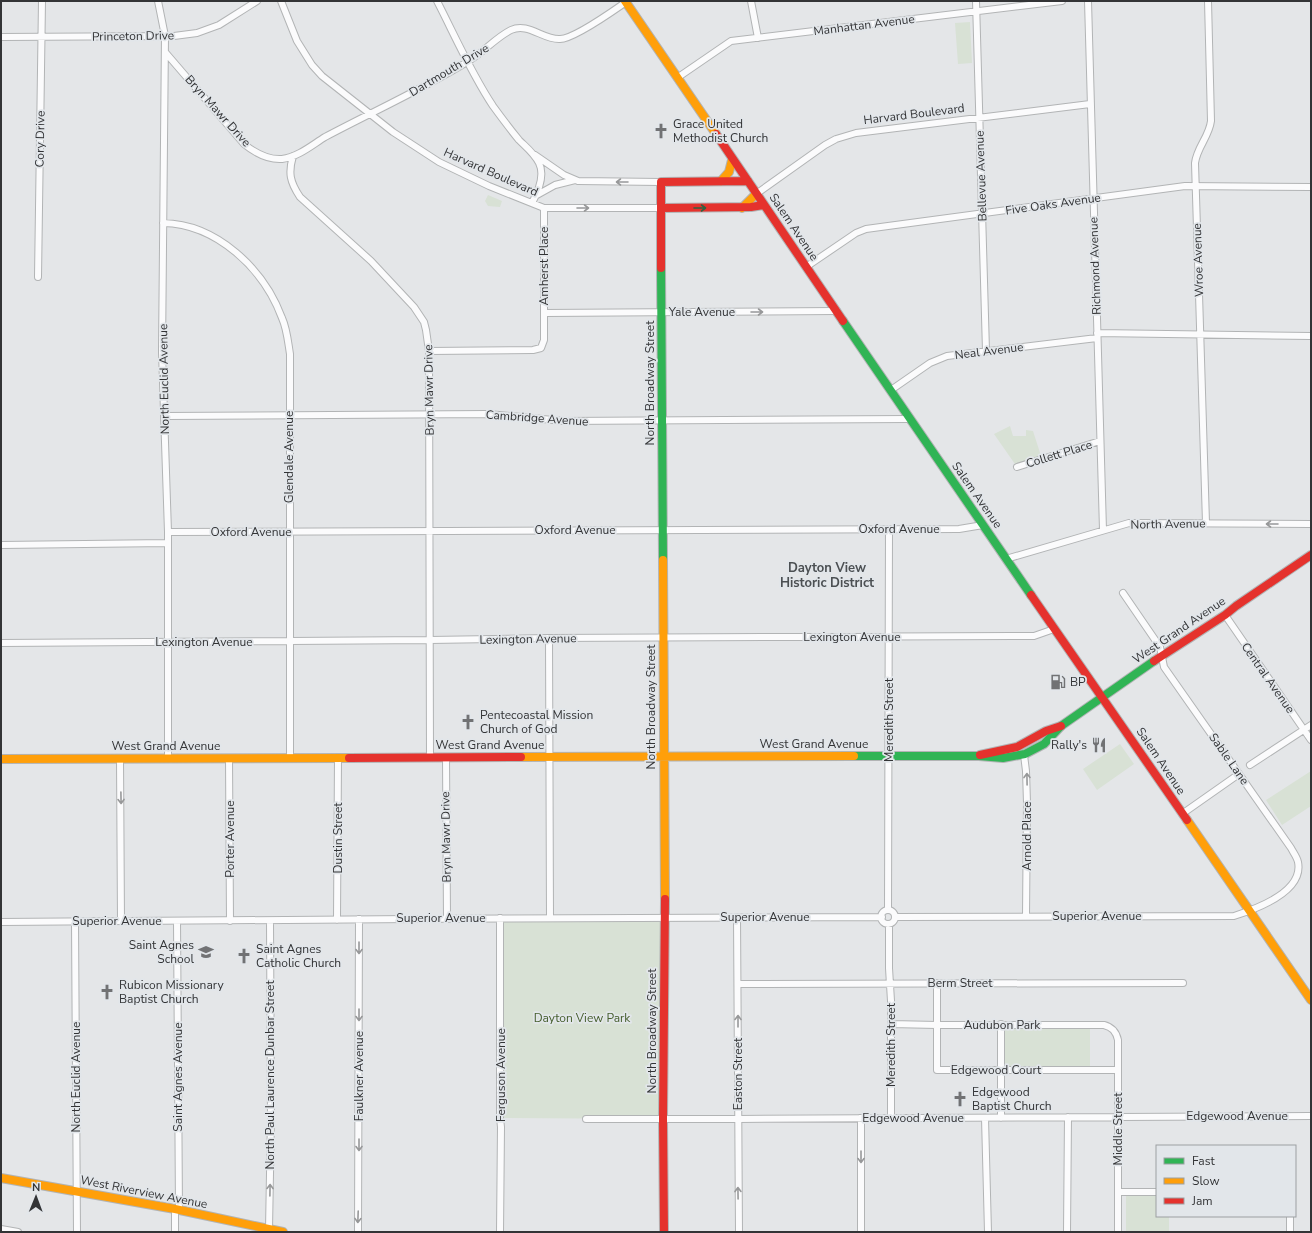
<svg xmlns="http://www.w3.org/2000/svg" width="1312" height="1233" font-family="'Nunito Sans',sans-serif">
<rect width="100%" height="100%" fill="#e4e6e8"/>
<!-- green -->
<path fill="#d8e1d5" d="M970,22l2,41 -14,1 -3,-41z
M488,195l14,6 -2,6 -12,-1 -3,-5z
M1010,426l3,10h13v-6l7,1 9,28 -25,8 -23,-33z
M1120,744l14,20 -37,26 -14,-21z
M1311,771v35l-29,19 -16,-25z
M500,918h165l-2,201 -163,-1z
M1003,1025h87v44h-87z
M1126,1195h31v21h12v16h-43z"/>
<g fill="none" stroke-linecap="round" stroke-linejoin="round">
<!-- street casing -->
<g stroke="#b2b4b5" stroke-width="8">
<path id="street" d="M158,1l7,35 -3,316 6,180v226
M281,1l16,40 15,24 10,11 71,56 46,30 50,24 55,22h117
M437,1c18,35 34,72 56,105 8,11 17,23 26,34 7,7 15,13 20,23 6,12 -1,29 -7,40
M751,1l7,37
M976,1l10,350
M1088,1l15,529
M1,37l173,-1 23,-3 22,-8 38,-24
M165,52l79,92c11,9 23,16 38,15 16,-2 30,-14 43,-22 47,-25 96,-47 142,-75 16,-9 28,-24 44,-32 17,-8 32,10 49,9 14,0 53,-28 66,-37
M677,78l54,-37 331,-40
M535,155l29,20 14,6 83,1
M293,156c-5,17 -3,26 7,41l71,64 43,46 10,15 2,8 3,21 1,406
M756,194l69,-49 11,-6 20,-6 234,-29
M537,195l18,-10 20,-5
M163,223c54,1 101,46 119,95 5,11 6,24 8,36v404
M806,267l50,-34 10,-4 22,-3 297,-40 126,1
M38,277l4,-276
M544,313l293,-2
M1097,333l214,3
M429,351l104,-1 8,-2 3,-8v-132
M891,390l39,-27 17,-7 150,-18
M165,416l323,-2 76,7 346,-2
M1017,467l83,-26
M1206,523l-11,-360c2,-16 14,-26 16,-42l-3,-120
M168,532l791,-3 24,-4
M1,545l167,-2
M1006,559l123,-36 182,1
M1225,615l86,125
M549,638l1,279
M1,643l429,-3 119,-2 465,-2h20l20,-7
M1024,755l2,16 1,32 -1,113
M446,757l1,161
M229,758l1,163
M120,759l1,162
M1250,765l61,-40
M1182,814l57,-40
M888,910l1,-381
M881 917a7 7 0 1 1 14 0a7 7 0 1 1-14 0Z
M737,917l2,315
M895,917l339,-1c22,-7 70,-24 64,-54 -1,-5 -5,-10 -7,-14l-127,-181 -4,-20 -37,-54
M337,920l1,-163
M75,921l2,311
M177,921l2,289
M1,922c294,-2 587,-5 881,-5
M889,924v44l2,33v117
M937,983v87h181
M738,984l445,-1
M891,1024l46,1h167c8,2 12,6 14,15v192
M861,1118v114
M985,1118l3,114
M1001,1118v-94
M586,1119h152l573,-3
M1118,1192h39
M1,1229l17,3
M269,1229l2,-111 -1,-197
M175,1232v-23
M358,1232l1,-313
M500,1232l1,-105 -1,-9v-200
M1067,1232l1,-115
M1290,1232v-16"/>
</g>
<!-- fast casing -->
<g stroke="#b2b4b5" stroke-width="10">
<path id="fast" d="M661,268l2,292
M843,321l188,274
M854,756h125l24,2 22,-4 19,-10 17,-18 93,-65"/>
</g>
<!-- slow casing -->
<g stroke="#b2b4b5" stroke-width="10">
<path id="slow" d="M625,1l91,133
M721,181l8,-9 3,-12
M742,208l14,-14
M663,560l2,339
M521,757l333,-1
M1,759l348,-1
M1187,820l124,180
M1,1178l174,31 108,23"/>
</g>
<!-- jam casing -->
<g stroke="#b2b4b5" stroke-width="10">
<path id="jam" d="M716,134l127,187
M661,208l90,-1 13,-2
M661,268v-86l87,-1
M1031,595l156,225
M1154,661l71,-46 11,-9 75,-51
M980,755l37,-8 29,-16 15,-5
M349,758l172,-1
M664,1232l-1,-113 2,-220"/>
</g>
<!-- street -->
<use href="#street" stroke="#fbfbfc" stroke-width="6"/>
<!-- fast -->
<use href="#fast" stroke="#30b455" stroke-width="8"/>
<!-- slow -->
<use href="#slow" stroke="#ff9f0a" stroke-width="8"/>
<!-- jam -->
<use href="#jam" stroke="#e5322d" stroke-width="8"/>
</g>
<!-- one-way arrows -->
<defs><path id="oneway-shaft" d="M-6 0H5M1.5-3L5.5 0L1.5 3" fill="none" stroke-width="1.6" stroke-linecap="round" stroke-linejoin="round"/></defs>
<g stroke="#979899">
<use href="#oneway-shaft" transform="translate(622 182) rotate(180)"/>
<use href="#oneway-shaft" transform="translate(583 208)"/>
<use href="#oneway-shaft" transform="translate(757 312)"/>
<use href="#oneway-shaft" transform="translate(1272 524) rotate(-180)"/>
<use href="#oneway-shaft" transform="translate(1027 779) rotate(-91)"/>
<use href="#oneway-shaft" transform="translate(121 798) rotate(89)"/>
<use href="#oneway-shaft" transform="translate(359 948) rotate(90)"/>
<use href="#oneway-shaft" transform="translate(359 1015) rotate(90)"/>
<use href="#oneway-shaft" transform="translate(738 1021) rotate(-90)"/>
<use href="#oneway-shaft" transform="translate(359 1145) rotate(90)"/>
<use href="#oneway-shaft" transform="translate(861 1157) rotate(90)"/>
<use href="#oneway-shaft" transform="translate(270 1190) rotate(-89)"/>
<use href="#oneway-shaft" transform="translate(738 1193) rotate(-91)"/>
<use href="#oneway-shaft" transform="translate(358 1217) rotate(92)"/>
</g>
<use stroke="#326141" href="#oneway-shaft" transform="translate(700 208)"/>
<!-- icons -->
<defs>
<g id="church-bare" transform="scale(1.2)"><path d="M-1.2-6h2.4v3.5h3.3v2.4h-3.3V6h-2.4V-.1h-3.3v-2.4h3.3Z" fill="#717274" stroke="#e2e6ea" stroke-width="2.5" paint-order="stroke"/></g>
<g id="fuel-bare" transform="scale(1.2)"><path d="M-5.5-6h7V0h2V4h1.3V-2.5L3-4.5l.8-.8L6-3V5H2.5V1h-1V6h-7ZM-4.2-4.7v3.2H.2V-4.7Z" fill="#717274" stroke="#e2e6ea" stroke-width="2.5" paint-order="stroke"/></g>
<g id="restaurant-bare" transform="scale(1.2)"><path d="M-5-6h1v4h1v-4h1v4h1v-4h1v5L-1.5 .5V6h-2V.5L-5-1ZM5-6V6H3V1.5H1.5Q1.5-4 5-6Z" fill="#717274" stroke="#e2e6ea" stroke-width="2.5" paint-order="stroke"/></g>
<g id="school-bare" transform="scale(1.2)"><path d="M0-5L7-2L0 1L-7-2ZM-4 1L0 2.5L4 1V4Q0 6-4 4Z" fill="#717274" stroke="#e2e6ea" stroke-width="2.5" paint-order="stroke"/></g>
</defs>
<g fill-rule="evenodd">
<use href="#church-bare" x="661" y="131"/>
<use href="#fuel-bare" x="1058" y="682"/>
<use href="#church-bare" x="468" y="722"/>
<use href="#restaurant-bare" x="1099" y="745"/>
<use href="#school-bare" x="206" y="952"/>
<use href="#church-bare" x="244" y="956"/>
<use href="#church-bare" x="107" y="992"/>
<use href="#church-bare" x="960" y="1099"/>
</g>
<g text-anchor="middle" stroke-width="3.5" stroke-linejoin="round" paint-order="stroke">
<!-- street labels -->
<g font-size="12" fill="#333436" stroke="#e2e6ea">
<text transform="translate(864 25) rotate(-7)" y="4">Manhattan Avenue</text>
<text transform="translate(133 36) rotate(-1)" y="4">Princeton Drive</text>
<text transform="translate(449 70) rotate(-31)" y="4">Dartmouth Drive</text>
<text transform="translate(218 111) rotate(48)" y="4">Bryn Mawr Drive</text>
<text transform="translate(914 114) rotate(-7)" y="4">Harvard Boulevard</text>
<text transform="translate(40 139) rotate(-89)" y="4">Cory Drive</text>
<text transform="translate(491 172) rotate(24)" y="4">Harvard Boulevard</text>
<text transform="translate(981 176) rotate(-92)" y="4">Bellevue Avenue</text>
<text transform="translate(1053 204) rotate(-8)" y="4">Five Oaks Avenue</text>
<text transform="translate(794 227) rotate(56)" y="4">Salem Avenue</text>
<text transform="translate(1198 260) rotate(-92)" y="4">Wroe Avenue</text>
<text transform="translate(544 266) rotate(-90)" y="4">Amherst Place</text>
<text transform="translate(1095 266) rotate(-92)" y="4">Richmond Avenue</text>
<text x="702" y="316">Yale Avenue</text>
<text transform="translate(989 351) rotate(-7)" y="4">Neal Avenue</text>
<text transform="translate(164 379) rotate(-91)" y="4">North Euclid Avenue</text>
<text transform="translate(650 383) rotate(-90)" y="4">North Broadway Street</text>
<text transform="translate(429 390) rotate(-91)" y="4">Bryn Mawr Drive</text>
<text transform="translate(537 418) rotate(4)" y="4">Cambridge Avenue</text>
<text transform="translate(1059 454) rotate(-17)" y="4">Collett Place</text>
<text transform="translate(289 457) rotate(-90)" y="4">Glendale Avenue</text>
<text transform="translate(977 495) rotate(55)" y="4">Salem Avenue</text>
<text transform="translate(1168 524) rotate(-1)" y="4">North Avenue</text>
<text x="899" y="533">Oxford Avenue</text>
<text x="575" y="534">Oxford Avenue</text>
<text x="251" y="536">Oxford Avenue</text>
<text transform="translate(1179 630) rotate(-34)" y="4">West Grand Avenue</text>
<text x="852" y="641">Lexington Avenue</text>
<text transform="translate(528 639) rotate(-1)" y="4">Lexington Avenue</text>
<text x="204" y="646">Lexington Avenue</text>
<text transform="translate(1268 678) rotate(55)" y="4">Central Avenue</text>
<text transform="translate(651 707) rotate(-90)" y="4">North Broadway Street</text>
<text transform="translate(889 720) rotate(-90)" y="4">Meredith Street</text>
<text x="814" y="748">West Grand Avenue</text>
<text x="490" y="749">West Grand Avenue</text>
<text x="166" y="750">West Grand Avenue</text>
<text transform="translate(1229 759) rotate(55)" y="4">Sable Lane</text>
<text transform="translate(1161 761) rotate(56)" y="4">Salem Avenue</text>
<text transform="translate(1027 836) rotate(-90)" y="4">Arnold Place</text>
<text transform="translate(446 837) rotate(-91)" y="4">Bryn Mawr Drive</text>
<text transform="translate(338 838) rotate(-90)" y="4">Dustin Street</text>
<text transform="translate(230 839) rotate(-90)" y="4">Porter Avenue</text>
<text x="1097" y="920">Superior Avenue</text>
<text x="765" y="921">Superior Avenue</text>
<text x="441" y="922">Superior Avenue</text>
<text x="117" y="925">Superior Avenue</text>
<text x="960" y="987">Berm Street</text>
<text x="1002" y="1029">Audubon Park</text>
<text transform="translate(652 1031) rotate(-90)" y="4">North Broadway Street</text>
<text transform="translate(891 1045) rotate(-90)" y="4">Meredith Street</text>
<text x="996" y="1074">Edgewood Court</text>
<text transform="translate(738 1074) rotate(-90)" y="4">Easton Street</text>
<text transform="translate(270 1075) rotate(-90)" y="4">North Paul Laurence Dunbar Street</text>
<text transform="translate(501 1075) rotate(-90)" y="4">Ferguson Avenue</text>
<text transform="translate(359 1076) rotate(-90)" y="4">Faulkner Avenue</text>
<text transform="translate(76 1077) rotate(-90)" y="4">North Euclid Avenue</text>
<text transform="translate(178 1077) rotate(-90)" y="4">Saint Agnes Avenue</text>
<text x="1237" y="1120">Edgewood Avenue</text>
<text x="913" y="1122">Edgewood Avenue</text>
<text transform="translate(1118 1129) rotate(-90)" y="4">Middle Street</text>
<text transform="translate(144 1192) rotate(11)" y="4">West Riverview Avenue</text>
</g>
<!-- poi labels -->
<g font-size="12" fill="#333436" stroke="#e2e6ea" text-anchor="start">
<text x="673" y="128">Grace United<tspan x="673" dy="14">Methodist Church</tspan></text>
<text x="1070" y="686">BP</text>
<text x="480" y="719">Pentecoastal Mission<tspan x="480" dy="14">Church of God</tspan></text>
<text x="1087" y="749" text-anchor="end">Rally's</text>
<text x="194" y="949" text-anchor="end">Saint Agnes<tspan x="194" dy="14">School</tspan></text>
<text x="256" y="953">Saint Agnes<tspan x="256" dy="14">Catholic Church</tspan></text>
<text x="119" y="989">Rubicon Missionary<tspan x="119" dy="14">Baptist Church</tspan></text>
<text x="972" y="1096">Edgewood<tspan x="972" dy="14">Baptist Church</tspan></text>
</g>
<!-- park labels -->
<g font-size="12" fill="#465f2e" stroke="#e2e6ea">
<text x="582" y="1022">Dayton View Park</text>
</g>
<!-- neighbourhood labels -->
<g font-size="13" font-weight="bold" fill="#4c5053" stroke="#e2e6ea">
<text x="827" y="572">Dayton View<tspan x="827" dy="15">Historic District</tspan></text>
</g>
</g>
<!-- border -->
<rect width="1312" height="1233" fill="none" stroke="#333436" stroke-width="4"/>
<!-- legend -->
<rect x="1156" y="1145" width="140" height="72" fill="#e2e6ea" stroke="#9c9fa2"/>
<rect x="1164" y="1158" width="20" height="6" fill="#30b455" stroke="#9c9fa2"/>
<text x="1192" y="1165" font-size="12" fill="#333436">Fast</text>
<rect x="1164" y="1178" width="20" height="6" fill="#ff9f0a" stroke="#9c9fa2"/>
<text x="1192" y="1185" font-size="12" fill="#333436">Slow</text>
<rect x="1164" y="1198" width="20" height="6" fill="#e5322d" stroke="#9c9fa2"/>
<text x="1192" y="1205" font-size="12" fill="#333436">Jam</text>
<!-- north arrow -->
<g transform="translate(36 1197) rotate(1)" stroke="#e2e6ea" stroke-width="3" paint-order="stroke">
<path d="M0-3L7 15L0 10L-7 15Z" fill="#333436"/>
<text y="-6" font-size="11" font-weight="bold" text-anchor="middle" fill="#333436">N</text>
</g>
</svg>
